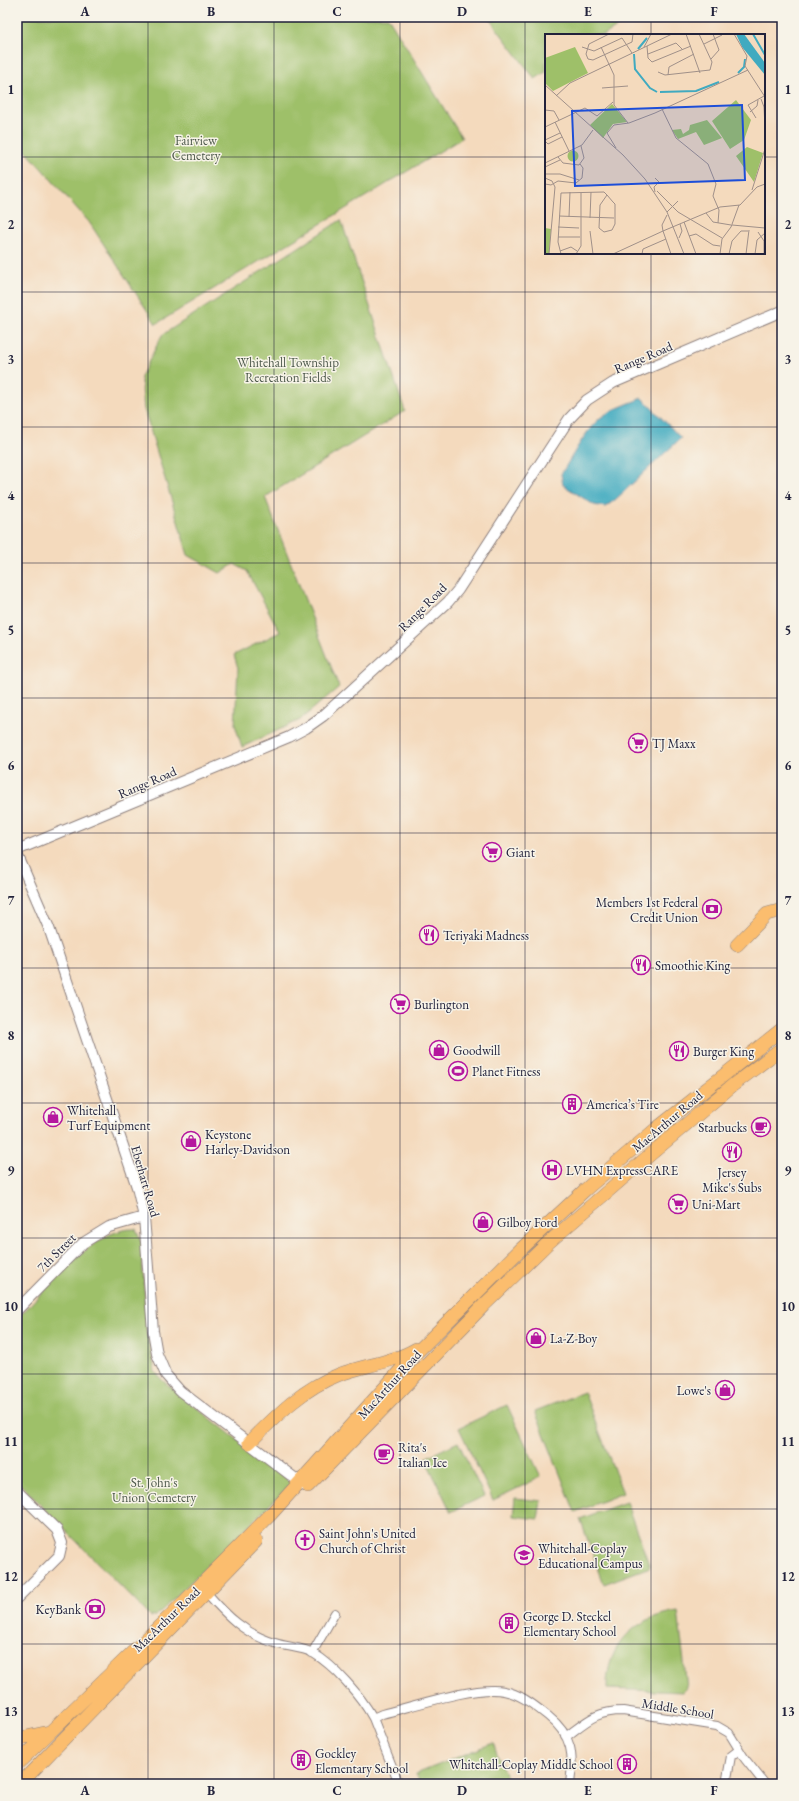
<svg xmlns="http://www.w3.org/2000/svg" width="799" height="1801" font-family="'EB Garamond',serif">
<rect width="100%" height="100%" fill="#f7f3e8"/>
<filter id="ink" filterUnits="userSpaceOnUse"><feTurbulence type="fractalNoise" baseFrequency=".025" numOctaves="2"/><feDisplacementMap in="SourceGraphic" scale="8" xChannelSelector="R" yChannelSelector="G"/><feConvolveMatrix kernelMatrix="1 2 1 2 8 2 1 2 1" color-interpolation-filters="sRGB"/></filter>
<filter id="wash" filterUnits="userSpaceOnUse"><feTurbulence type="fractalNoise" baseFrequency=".012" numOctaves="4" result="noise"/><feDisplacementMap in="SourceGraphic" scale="16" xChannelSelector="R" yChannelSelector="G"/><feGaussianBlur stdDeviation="0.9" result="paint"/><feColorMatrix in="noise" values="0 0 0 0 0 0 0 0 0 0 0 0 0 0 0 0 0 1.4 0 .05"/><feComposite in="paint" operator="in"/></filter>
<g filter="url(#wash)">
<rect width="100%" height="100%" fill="#f4dabd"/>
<!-- green -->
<path fill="#9ec069" stroke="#607152" d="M17,17h371l74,121 -306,186 -67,-102 -72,-81z
M488,17h145l-29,18h-58v37l-11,7z
M341,220l64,191 -140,86 74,190 -39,33 -58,27 -7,-22 3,-57 -4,-13 46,-23 -33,-61 -13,-7 -14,9 -32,-18 -44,-146 -3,-32 21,-42z
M136,1229l5,12 6,93 8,38 8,9 129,102 -136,133 -5,1 -134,-136v-162c25,-26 71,-82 106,-89 4,-1 9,-1 13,-1z
M584,1392l39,101 -48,19 -40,-101z
M507,1405l34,72 -48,23 -34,-72z
M458,1442l26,54 -33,16 -26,-54z
M515,1498l26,3 -3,18 -25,-3z
M626,1502l24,65 -46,17 -24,-65z
M678,1611l9,77 -4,4 -76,-3c-1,-45 29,-72 71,-78z
M493,1743l16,41h-89l-4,-10z"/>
<!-- water -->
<path fill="#40aac0" stroke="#31667e" d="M642,398l39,40 -66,62 -10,7 -11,-2 -31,-20 -2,-11c11,-17 24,-43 39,-56 12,-9 28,-14 42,-20z"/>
</g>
<g filter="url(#ink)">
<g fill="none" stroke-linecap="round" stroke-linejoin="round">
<!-- minor casing -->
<g stroke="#8b7e7c" stroke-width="10">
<path id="minor" d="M207,1593c19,22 39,42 68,50 11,4 27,4 38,10 22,13 48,43 60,65l26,66
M312,1653l23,-40
M373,1718l9,-4c29,-7 94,-29 122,-23 17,3 31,15 44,25 25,20 26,39 22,68
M567,1736c20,-15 29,-25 56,-25l94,15 12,7 16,26 20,25
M726,1784l5,-28 8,-6"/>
</g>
<!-- tertiary casing -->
<g stroke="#8b7e7c" stroke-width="12">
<path id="tertiary" d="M17,850l272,-113 17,-9 17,-12 125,-114 10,-12 111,-171 18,-19 26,-17 169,-72
M17,854l32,74 88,259 7,30 9,114 4,23 9,21 14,16 125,95
M17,1310l66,-67 26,-16 35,-10
M17,1491l40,39 5,13 -3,13 -42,42"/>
</g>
<!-- trunk casing -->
<g stroke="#8b7e7c" stroke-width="14">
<path id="trunk" d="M737,945l30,-31 15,-4
M249,1443c27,-27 53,-54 89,-68 26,-10 54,-12 78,-26
M308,1486l175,-180 65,-63 104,-90 81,-68 49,-37
M17,1739l32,-7
M17,1764l155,-150 99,-100 144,-160 105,-104 66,-61 70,-60 126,-100
M20,1784l236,-243"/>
</g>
<!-- minor -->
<use href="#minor" stroke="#fff" stroke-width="8"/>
<!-- tertiary -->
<use href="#tertiary" stroke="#fff" stroke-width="10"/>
<!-- trunk -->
<use href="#trunk" stroke="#fbbd6e" stroke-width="13"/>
</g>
</g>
<!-- grid -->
<path fill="none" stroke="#22223b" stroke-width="1" stroke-opacity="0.55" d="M148,17v1767M274,17v1767M400,17v1767M525,17v1767M651,17v18M17,157h529M764,157h18M651,253v1531M17,292h765M17,427h765M17,563h765M17,698h765M17,833h765M17,968h765M17,1103h765M17,1238h765M17,1374h765M17,1509h765M17,1644h765"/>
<!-- icons -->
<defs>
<g id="supermarket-ring" transform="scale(1)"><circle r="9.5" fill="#f7f3e8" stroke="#b5179e" stroke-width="1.5"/><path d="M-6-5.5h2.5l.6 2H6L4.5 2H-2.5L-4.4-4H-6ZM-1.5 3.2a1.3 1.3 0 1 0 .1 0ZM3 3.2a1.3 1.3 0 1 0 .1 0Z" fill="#b5179e"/></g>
<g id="bank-ring" transform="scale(1)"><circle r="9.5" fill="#f7f3e8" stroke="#b5179e" stroke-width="1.5"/><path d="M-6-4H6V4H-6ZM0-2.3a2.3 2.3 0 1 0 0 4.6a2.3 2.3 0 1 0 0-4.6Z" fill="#b5179e"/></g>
<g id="restaurant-ring" transform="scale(1)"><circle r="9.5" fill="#f7f3e8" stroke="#b5179e" stroke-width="1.5"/><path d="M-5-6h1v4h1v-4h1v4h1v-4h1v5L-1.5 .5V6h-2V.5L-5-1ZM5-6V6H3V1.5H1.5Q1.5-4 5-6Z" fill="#b5179e"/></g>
<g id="shop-ring" transform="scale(1)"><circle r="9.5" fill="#f7f3e8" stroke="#b5179e" stroke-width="1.5"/><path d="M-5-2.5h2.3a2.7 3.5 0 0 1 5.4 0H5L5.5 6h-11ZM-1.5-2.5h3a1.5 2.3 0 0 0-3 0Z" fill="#b5179e"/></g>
<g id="stadium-ring" transform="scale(1)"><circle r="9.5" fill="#f7f3e8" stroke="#b5179e" stroke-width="1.5"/><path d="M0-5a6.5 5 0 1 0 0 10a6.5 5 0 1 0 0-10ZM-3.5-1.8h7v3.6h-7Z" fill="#b5179e"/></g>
<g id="building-ring" transform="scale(1)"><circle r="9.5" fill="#f7f3e8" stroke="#b5179e" stroke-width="1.5"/><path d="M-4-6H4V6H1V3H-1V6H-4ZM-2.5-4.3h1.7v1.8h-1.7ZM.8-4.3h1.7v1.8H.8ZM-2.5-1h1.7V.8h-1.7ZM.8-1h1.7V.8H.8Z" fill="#b5179e"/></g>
<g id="cafe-ring" transform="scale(1)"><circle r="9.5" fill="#f7f3e8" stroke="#b5179e" stroke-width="1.5"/><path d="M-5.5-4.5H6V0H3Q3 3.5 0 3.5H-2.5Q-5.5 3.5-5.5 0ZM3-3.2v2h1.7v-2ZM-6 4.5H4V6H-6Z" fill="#b5179e"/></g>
<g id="hospital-ring" transform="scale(1)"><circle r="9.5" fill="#f7f3e8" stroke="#b5179e" stroke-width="1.5"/><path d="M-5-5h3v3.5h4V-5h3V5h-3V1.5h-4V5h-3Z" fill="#b5179e"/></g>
<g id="church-ring" transform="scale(1)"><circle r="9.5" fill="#f7f3e8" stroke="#b5179e" stroke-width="1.5"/><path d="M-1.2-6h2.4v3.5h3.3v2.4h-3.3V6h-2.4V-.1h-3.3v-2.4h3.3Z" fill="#b5179e"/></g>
<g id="school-ring" transform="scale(1)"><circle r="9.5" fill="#f7f3e8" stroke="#b5179e" stroke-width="1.5"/><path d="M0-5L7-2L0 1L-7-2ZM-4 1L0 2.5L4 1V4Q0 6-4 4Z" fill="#b5179e"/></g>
</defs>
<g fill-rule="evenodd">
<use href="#supermarket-ring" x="638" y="743"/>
<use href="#supermarket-ring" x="492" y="852"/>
<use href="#bank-ring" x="712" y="909"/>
<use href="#restaurant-ring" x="429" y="935"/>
<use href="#restaurant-ring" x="641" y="965"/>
<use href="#supermarket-ring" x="400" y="1004"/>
<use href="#shop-ring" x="439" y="1050"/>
<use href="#restaurant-ring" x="679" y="1051"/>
<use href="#stadium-ring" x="458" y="1071"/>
<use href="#building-ring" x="572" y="1104"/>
<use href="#shop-ring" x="53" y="1117"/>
<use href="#cafe-ring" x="761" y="1127"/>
<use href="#shop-ring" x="191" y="1141"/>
<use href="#restaurant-ring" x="732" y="1152"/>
<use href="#hospital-ring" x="552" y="1170"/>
<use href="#supermarket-ring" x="678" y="1204"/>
<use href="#shop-ring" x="483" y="1222"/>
<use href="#shop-ring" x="536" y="1338"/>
<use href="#shop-ring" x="725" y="1390"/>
<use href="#cafe-ring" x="384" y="1454"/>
<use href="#church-ring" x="305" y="1540"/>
<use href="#school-ring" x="524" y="1555"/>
<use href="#bank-ring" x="95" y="1609"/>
<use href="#building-ring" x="509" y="1623"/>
<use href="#building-ring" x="301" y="1760"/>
<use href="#building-ring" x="627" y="1764"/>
</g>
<g text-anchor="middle" stroke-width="3" stroke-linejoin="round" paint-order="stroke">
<!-- park labels -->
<g font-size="13" fill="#4d594b" stroke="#f7f3e8">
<text x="196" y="145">Fairview<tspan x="196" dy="15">Cemetery</tspan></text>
<text x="288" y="367">Whitehall Township<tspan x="288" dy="15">Recreation Fields</tspan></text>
<text x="154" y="1487">St. John's<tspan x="154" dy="15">Union Cemetery</tspan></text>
</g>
<!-- street labels -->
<g font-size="13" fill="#22223b" stroke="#f7f3e8">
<text transform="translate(643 357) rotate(-23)" y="5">Range Road</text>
<text transform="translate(422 607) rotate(-45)" y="5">Range Road</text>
<text transform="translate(147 782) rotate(-23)" y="5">Range Road</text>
<text transform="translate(667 1121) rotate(-40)" y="5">MacArthur Road</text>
<text transform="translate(146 1181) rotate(74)" y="5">Eberhart Road</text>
<text transform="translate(56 1252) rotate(-45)" y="5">7th Street</text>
<text transform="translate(389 1384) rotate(-48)" y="5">MacArthur Road</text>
<text transform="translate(166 1619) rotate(-44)" y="5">MacArthur Road</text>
<text transform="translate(678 1708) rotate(9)" y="5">Middle School</text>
</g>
<!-- poi labels -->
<g font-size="13" fill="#22223b" stroke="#f7f3e8" text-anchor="start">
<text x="652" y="748">TJ Maxx</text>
<text x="506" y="857">Giant</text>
<text x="698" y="907" text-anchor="end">Members 1st Federal<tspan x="698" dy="15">Credit Union</tspan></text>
<text x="443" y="940">Teriyaki Madness</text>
<text x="655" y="970">Smoothie King</text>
<text x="414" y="1009">Burlington</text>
<text x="453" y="1055">Goodwill</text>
<text x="693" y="1056">Burger King</text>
<text x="472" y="1076">Planet Fitness</text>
<text x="586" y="1109">America’s Tire</text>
<text x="67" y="1115">Whitehall<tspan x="67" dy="15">Turf Equipment</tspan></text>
<text x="747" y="1132" text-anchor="end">Starbucks</text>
<text x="205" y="1139">Keystone<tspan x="205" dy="15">Harley-Davidson</tspan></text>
<text x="566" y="1175">LVHN ExpressCARE</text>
<text x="732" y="1177" text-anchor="middle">Jersey<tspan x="732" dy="15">Mike's Subs</tspan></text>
<text x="692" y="1209">Uni-Mart</text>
<text x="497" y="1227">Gilboy Ford</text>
<text x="550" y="1343">La-Z-Boy</text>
<text x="711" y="1395" text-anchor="end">Lowe's</text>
<text x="398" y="1452">Rita's<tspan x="398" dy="15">Italian Ice</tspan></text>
<text x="319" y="1538">Saint John's United<tspan x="319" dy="15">Church of Christ</tspan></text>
<text x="538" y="1553">Whitehall-Coplay<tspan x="538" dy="15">Educational Campus</tspan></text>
<text x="81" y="1614" text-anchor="end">KeyBank</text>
<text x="523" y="1621">George D. Steckel<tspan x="523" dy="15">Elementary School</tspan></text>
<text x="315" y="1758">Gockley<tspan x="315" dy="15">Elementary School</tspan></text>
<text x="613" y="1769" text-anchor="end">Whitehall-Coplay Middle School</text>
</g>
</g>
<!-- overview -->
<g transform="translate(545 34)">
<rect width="220" height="220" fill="#f4dabd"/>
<path d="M30,13l13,26 -35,18 -8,-8v-25zM191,66l15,20 -7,20 -14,9 -18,-28zM67,70l15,18 -14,2 -10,14 -13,-13zM162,86l15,18 -18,7 -8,-13 -18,7 -6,-9 9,-1 2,5 6,-4 1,-5zM202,113l16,6 -9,29 -18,-26zM22.5 122a5.5 5.5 0 1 1 11 0a5.5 5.5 0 1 1-11 0ZM0,194l6,1 -2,25h-4z" fill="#9ec069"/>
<path d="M191,0h8l21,29v12l-23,-28z" fill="#40aac0"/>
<path fill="none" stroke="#40aac0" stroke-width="2" d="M208,0l12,21M93,15l9,-11M89,20l1,15 15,19 7,4M193,39l6,-6 1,-8M115,58l36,-1 23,-9"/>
<path fill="none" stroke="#a09089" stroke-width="1" d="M64,0l-20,10 -3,10 2,5 5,1 39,-18 1,-8M141,0l14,39M189,0l13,22 -2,10 20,31M159,10l18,-9M102,12l1,12 4,4M37,13l12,4 28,-13 10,15M56,13l13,28v30l14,18M99,13l7,-13M103,20l28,-11 7,7M166,25l8,-9 -6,-16M107,28l39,-16M113,38l7,3 45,-5 2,-8 -13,-28M123,41l1,-8 25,-13M0,51l78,70 22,24 22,33 17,42M57,54l26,-2M11,62l14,-13 102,-49M216,65l3,8 1,21M117,75l14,29 32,26 8,20 -3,12 6,14 -1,13M0,76l9,1 5,9M205,78l7,-6 1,-6M211,84l-8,-13 16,-9M10,88l14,29M0,93l40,-19 12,8 16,-14M62,99l7,-8 15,-2 26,-10 93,-43M62,99l9,15M0,106l15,-7M0,107l3,3 14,-7M13,123l5,6 16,2 5,-7 -3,-12M0,129l37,-18 11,-15M0,133l15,-7M0,140h15l19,6M0,144l7,3 3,6 -6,67M110,144l4,4 -5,5 1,5M0,150l6,1 7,-4 18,2 6,-5 1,-10 -3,-4M207,156l13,-41M112,157l21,21 44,26M122,178l11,-11M161,179l7,9 18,3M14,182l55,2M24,183l1,-25M45,184l1,-26M139,188l12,32M187,191l33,3M13,193l21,1M45,197l3,23M118,197l57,-24 20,-2 17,-18 8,-3M118,197l-1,-6 5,-10M213,198l6,9v13M144,202l7,-2 17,11 7,1M13,203h22M134,204l3,-7 -2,-7M15,217l11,-4 6,4M16,220l-3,-12 3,-49 43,-1 3,3 6,7 2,2v20l-3,6 -8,2 -5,-4 1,-23 7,-10M31,220l5,-8v-53M68,220l50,-23 8,23M97,220l1,-5 23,-10M175,220l2,-15 9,-12 8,-22M184,220l3,-13 9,-10h7M201,220l3,-24M210,220l2,-14 8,-7"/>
<path fill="#1d4ed8" fill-opacity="0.15" stroke="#1d4ed8" stroke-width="2" d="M197,71l3,75 -170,6 -3,-75z"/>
<rect width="220" height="220" fill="none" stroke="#22223b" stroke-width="2"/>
</g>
<!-- margin -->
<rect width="799" height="1801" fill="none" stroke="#f7f3e8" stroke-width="44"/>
<rect x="22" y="22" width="755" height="1757" fill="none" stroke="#22223b" stroke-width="1.5"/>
<g font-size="13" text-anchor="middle" font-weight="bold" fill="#22223b">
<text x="85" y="16">A</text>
<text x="211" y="16">B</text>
<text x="337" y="16">C</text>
<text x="462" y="16">D</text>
<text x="588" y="16">E</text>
<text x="714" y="16">F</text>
<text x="11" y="94">1</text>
<text x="788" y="94">1</text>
<text x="11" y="229">2</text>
<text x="788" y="229">2</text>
<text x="11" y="364">3</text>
<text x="788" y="364">3</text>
<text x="11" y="500">4</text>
<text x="788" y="500">4</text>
<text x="11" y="635">5</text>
<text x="788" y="635">5</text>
<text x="11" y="770">6</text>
<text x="788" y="770">6</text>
<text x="11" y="905">7</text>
<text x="788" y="905">7</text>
<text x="11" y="1040">8</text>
<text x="788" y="1040">8</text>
<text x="11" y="1175">9</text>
<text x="788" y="1175">9</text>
<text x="11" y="1311">10</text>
<text x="788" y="1311">10</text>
<text x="11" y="1446">11</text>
<text x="788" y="1446">11</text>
<text x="11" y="1581">12</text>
<text x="788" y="1581">12</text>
<text x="11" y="1716">13</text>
<text x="788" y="1716">13</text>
<text x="85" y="1795">A</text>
<text x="211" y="1795">B</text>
<text x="337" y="1795">C</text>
<text x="462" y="1795">D</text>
<text x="588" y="1795">E</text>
<text x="714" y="1795">F</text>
</g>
</svg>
